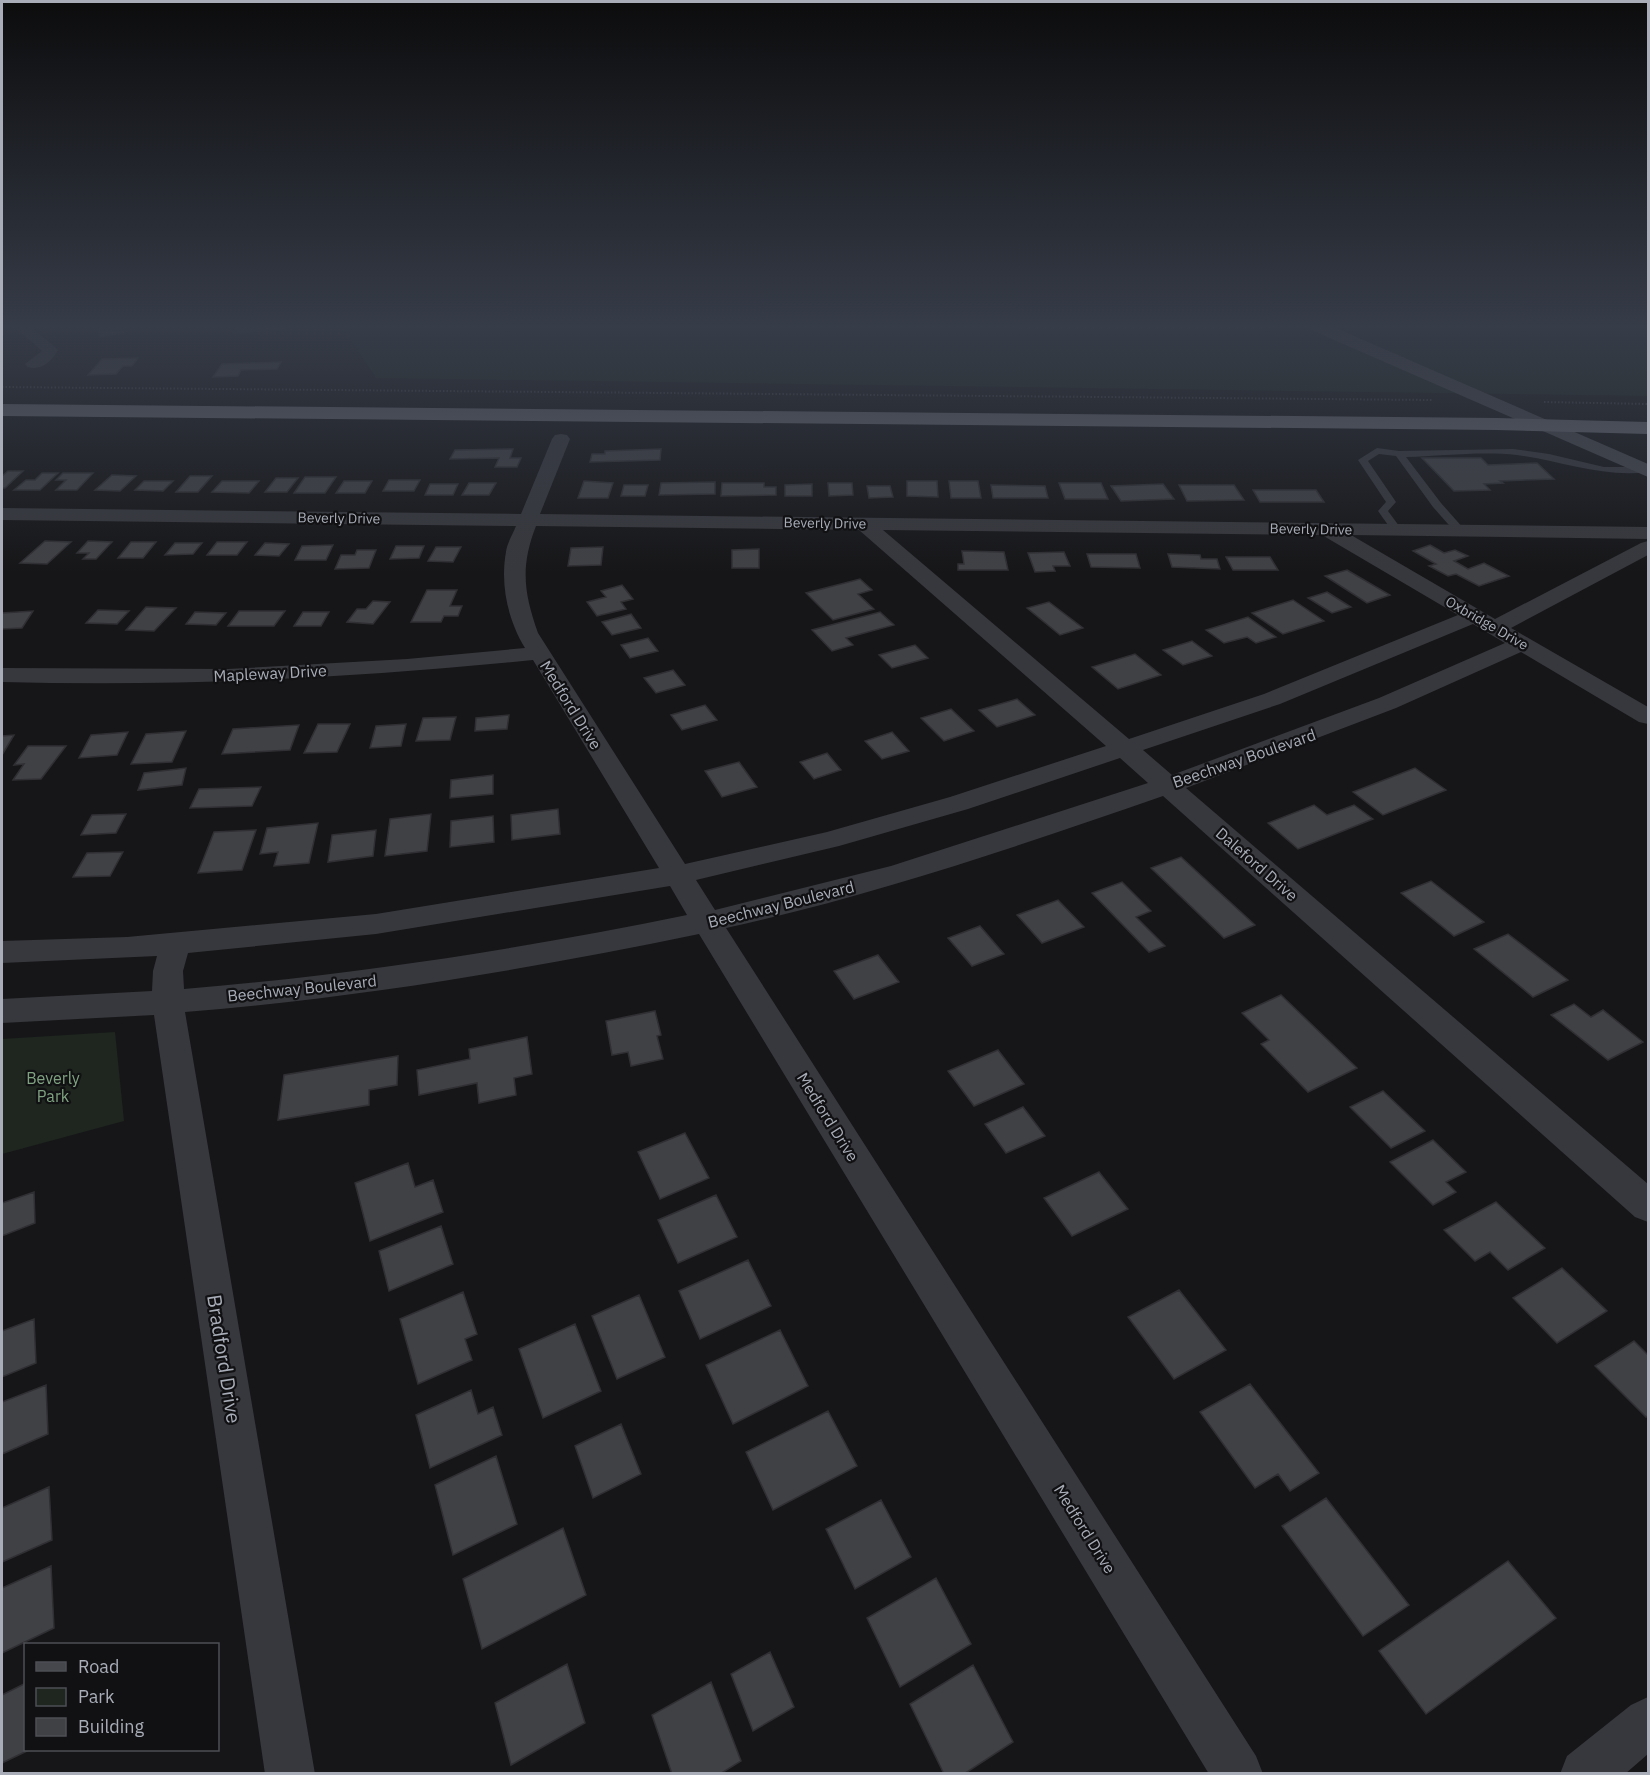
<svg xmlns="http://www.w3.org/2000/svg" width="1650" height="1775" font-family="'IBM Plex Sans',sans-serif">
<rect width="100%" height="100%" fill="#161618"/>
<!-- green -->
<path fill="#1e261f" d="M341,325h1307v71l-1272,-18z
M115,1032l9,89 -122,33v-115z"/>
<!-- building -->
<path fill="#404145" stroke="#303034" stroke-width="1.5" d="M121,325l2,8 -23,4 -3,-11z
M236,325h51l-1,4 -53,4z
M138,358l-6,8h-9l-7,8 -28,1 14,-16z
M281,362l-4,7 -36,1 -3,6 -25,1 9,-13z
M513,449l-3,9h11l-4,9h-22l4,-9 -49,1 5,-9z
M661,449l-1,11 -70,2 2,-8h13v-3z
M1422,458h59l7,7 49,-2 17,16 -54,2 3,2 -19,1 6,6 -36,1z
M8,471h15l-18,17h-3v-12z
M42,473h16l-18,17h-26l12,-10h9z
M63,473h30l-16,17h-21l10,-10h-10z
M112,475l24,1 -16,15 -25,-1z
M190,476h22l-14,16h-22z
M305,477h31l-11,16h-31z
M276,478h22l-11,14h-22z
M389,480h31l-6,11h-31z
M144,481h29l-10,10 -28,-1z
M222,481h37l-10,12 -37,-1z
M344,481h28l-7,12h-29z
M584,481l29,2 -5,15h-30z
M907,481h30l1,16 -31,-1z
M949,481h29l3,17h-30z
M715,482v12l-56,1 2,-12z
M469,483h27l-7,12h-27z
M722,483h42v4h12v8l-55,1z
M828,483h24l1,12 -24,1z
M1059,483h42l7,16h-43z
M430,484h28l-5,11h-28z
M812,484v12h-27v-11z
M1163,484l11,15 -53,2 -10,-15z
M624,485h24l-3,11h-24z
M991,485l54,1 3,12h-55z
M1179,485h55l10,15 -57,1z
M867,486h23l3,11 -24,1z
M1253,490h63l8,12h-64z
M45,541l26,1 -24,22 -27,-1z
M88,541l24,1 -16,17h-13l6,-6h-12z
M131,542h25l-13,16h-25z
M217,542h30l-10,13h-30z
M175,543h27l-9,11 -28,1z
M265,543l24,1 -10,12 -24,-1z
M333,545l-7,15h-31l7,-14z
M1430,545l14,8 11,-3 13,6 -14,5 14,8 16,-6 25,13 -30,10 -23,-12 -8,2 -19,-10 7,-2 -23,-13z
M396,546h28l-5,12 -29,1z
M436,547h25l-8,15 -25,-1z
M603,547l-2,18 -33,1 3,-18z
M759,549v19h-27v-18z
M357,550h19l-7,18 -34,1 6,-14h14z
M962,551l42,1 4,18h-50v-6h6z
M1064,552l6,14h-17l2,5 -20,1 -7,-19z
M1087,554h49l4,14 -49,-1z
M1168,554l32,1 1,4h16l3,10 -48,-2z
M1226,557h44l8,13h-45z
M1347,570l43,25 -23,8 -42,-27z
M860,579l12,11 -14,4 16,15 -41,11 -27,-27z
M622,585l11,14 -12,3 5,7 -29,7 -10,-14 19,-5 -5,-6z
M427,590h30l-7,16h12l-4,10h-14l-3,6h-30z
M1327,592l24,15 -19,6 -24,-15z
M1293,600l31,21 -41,13 -31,-21z
M373,601l17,1 -17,22 -26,-2 10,-13h9z
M1049,602l34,26 -23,7 -33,-27z
M146,607l30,1 -22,23 -28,-1z
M98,610l31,1 -12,13 -31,-1z
M33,611l-11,17 -20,1v-16z
M239,611h46l-11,15h-46z
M195,612l31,1 -10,12 -30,-1z
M303,612h26l-8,14h-27z
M880,612l14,13 -48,13 7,7 -21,6 -20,-21z
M631,614l10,14 -29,7 -10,-13z
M1248,617l28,20 -20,6 -9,-6 -23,6 -18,-13z
M648,638l10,13 -28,7 -9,-13z
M1192,641l20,15 -29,9 -20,-15z
M915,645l13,13 -36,10 -13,-13z
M1135,654l26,21 -43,14 -26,-22z
M673,670l12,15 -29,8 -12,-15z
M1017,699l18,16 -38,12 -18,-17z
M705,705l12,15 -35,10 -11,-15z
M951,709l23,22 -30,10 -23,-23z
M509,715l-2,14 -32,2 1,-13z
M456,717l-6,23 -34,1 7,-23z
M318,724h32l-13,28 -33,1z
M406,724l-5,22 -31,2 6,-22z
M299,725l-9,25 -68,4 11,-25z
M186,731l-14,31 -41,2 15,-30z
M128,732l-11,23 -38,3 12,-23z
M892,732l17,19 -27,8 -17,-18z
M14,735l-12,20v-19z
M28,746h38l-25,33 -28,1 11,-16 -10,1z
M827,753l14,17 -27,9 -14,-17z
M739,762l18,25 -35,10 -17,-26z
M186,768l-4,17 -44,5 6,-17z
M1415,768l31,22 -63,25 -30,-23z
M493,775v19l-43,4 1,-18z
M261,787l-9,19 -62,2 9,-19z
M1314,805l13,10 27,-10 19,14 -75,30 -30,-26z
M558,809l2,25 -48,6 -1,-25z
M126,814l-10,19 -35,2 11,-20z
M431,814l-4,37 -42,5 5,-37z
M493,816l1,26 -44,5 1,-26z
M318,823l-9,40 -35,3 4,-14 -18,2 7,-26z
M256,830l-14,40 -44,3 16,-41z
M376,830l-3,26 -45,6 4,-27z
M123,852l-13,24 -37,1 14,-24z
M1181,857l74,68 -31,13 -73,-70z
M1431,881l53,41 -30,14 -53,-43z
M1122,882l29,29 -15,6 29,29 -16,6 -57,-59z
M1058,900l26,27 -42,16 -25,-28z
M980,926l24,28 -32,12 -24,-28z
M1508,934l60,46 -35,17 -59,-48z
M878,955l21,27 -45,17 -20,-28z
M1281,995l76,73 -49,24 -47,-48 8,-4 -27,-27z
M1574,1004l17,13 12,-7 40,32 -35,18 -57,-45z
M655,1011l6,24 -4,1 6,23 -32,7 -3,-14 -16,3 -6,-34z
M527,1037l5,37 -18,4 2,17 -37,8 -2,-20 -58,12 -2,-25 53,-11 -1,-10z
M998,1050l26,34 -50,22 -26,-35z
M398,1056l-1,29 -28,5v15l-91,15 6,-45z
M1383,1091l42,40 -34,17 -41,-41z
M1023,1107l22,29 -39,17 -21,-29z
M685,1133l24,45 -49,21 -22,-47z
M1433,1140l33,32 -20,10 10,10 -23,13 -43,-43z
M408,1163l7,24 18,-7 10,32 -73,29 -15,-58z
M1099,1172l29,37 -56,27 -28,-38z
M34,1192l1,31 -33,13v-33z
M716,1195l21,42 -59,26 -20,-43z
M1496,1202l49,46 -37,22 -18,-18 -15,9 -31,-31z
M441,1226l12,38 -64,27 -10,-40z
M748,1260l23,46 -71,33 -21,-48z
M1562,1268l45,43 -50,32 -44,-45z
M1179,1290l47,60 -52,29 -46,-62z
M463,1292l14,42 -12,5 7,21 -54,24 -18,-65z
M639,1295l26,62 -48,22 -25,-63z
M34,1319l2,44 -34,14v-46z
M575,1324l26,67 -58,27 -24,-69z
M780,1330l28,56 -75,38 -27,-59z
M1634,1341l14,14v61l-2,1 -51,-51z
M1250,1384l69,89 -29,18 -12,-17 -23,14 -55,-76z
M46,1385l2,49 -46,20v-52z
M471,1390l7,24 15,-7 9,28 -72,33 -14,-53z
M828,1411l29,55 -84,44 -27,-58z
M621,1424l20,50 -48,24 -18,-52z
M496,1456l21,68 -64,31 -18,-70z
M49,1487l3,53 -50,22v-54z
M1326,1498l83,107 -46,31 -81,-110z
M881,1500l30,57 -56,32 -29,-60z
M563,1528l23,67 -104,54 -19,-70z
M1508,1561l48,57 -130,96 -47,-63z
M51,1566l3,62 -52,25v-65z
M936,1578l35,66 -71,43 -33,-69z
M770,1652l24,55 -41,24 -22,-57z
M567,1664l18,59 -74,42 -16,-62z
M973,1665l40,77 -49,32h-20l-34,-70z
M711,1682l30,79 -21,13h-48l-20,-59z
M26,1683v67h3l-27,13v-68z"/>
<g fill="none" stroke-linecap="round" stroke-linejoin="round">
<!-- path -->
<path stroke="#3d3f44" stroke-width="2" stroke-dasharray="1.5 2" stroke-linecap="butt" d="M2,387l1430,13
M1544,402l104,2"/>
<!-- lane -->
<path fill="#37383d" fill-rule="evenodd" d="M1377,448l22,3 114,-2 36,5 55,13h42l2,1v4c-44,6 -87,-11 -131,-17 -35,-4 -76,1 -111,2l35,46 23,26 1,2 -5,3 -4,-1 -23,-26 -37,-51 -17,-2 -11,7 28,41 -8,9 14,19 -5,3 -4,-1 -15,-21 8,-9 -28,-42z"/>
<!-- street -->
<path fill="#37383d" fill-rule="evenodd" d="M12,325h16l27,22 3,3c-6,11 -17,21 -30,17l-3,-3 17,-13z
M561,434l6,1 3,4 -30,75 1108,13v12l-297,-4 144,84 146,-76 7,-2v14l-137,73 137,79v17l-9,-2 -118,-70 -125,56 -210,80 462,396v38l-13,-5 -472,-421c-144,50 -288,99 -437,132l530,828 7,18h-54l-510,-840c-170,35 -341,64 -514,78l130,762h-50l-111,-759 -152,8v-24l150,-8 1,-20 4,-15 -155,7v-22l125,-4 249,-23 283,-46 -126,-208c-177,18 -354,27 -531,22v-14l226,1 179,-10 118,-11c-17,-28 -25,-63 -19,-96 1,-9 7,-18 10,-26l-514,-6v-12l519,6 31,-75 3,-4zM536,526l323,4 247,216 -156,51 -123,35 -142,32 -147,-231c-14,-40 -18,-66 -2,-107zM883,530l439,5 136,80 -194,79 -135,45zM1473,624l32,19 -126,55 -207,77 -29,-25 137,-46zM1120,758l28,25 -257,83 -176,44 -19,-30 143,-34 129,-37zM670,886l17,29c-166,34 -334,60 -503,74l-1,-18 5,-18 188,-19z
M1648,1697v57l-23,20h-65l7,-18 64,-51z"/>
<!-- secondary -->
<path fill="#45474d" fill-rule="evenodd" d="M1307,325h22l319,139v13l-339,-148z"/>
<!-- highway -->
<path fill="#63666e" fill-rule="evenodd" d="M2,404l1495,14 151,4v12l-151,-4 -1495,-14z"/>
</g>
<!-- sky -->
<linearGradient id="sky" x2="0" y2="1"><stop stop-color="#0c0c0d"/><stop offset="0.57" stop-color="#363c48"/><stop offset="1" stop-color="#363c48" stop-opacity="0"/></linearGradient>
<rect width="1650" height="573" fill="url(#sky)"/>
<g text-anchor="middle" stroke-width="4.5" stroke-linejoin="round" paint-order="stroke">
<!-- far-street labels -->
<g font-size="14" fill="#a8adb8" stroke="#111113">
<text transform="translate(339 518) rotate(1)" y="5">Beverly Drive</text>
<text transform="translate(825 523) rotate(1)" y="5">Beverly Drive</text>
<text transform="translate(1311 529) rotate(1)" y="5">Beverly Drive</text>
<text transform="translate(1487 623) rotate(30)" y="5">Oxbridge Drive</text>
</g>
<!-- street labels -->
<g font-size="16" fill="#a8adb8" stroke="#111113">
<text transform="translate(270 673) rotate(-3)" y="6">Mapleway Drive</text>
<text transform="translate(571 705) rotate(58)" y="6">Medford Drive</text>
<text transform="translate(1244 758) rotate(-19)" y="6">Beechway Boulevard</text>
<text transform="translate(1257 864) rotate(41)" y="6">Daleford Drive</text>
<text transform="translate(781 904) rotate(-14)" y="6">Beechway Boulevard</text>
<text transform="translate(302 988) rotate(-6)" y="6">Beechway Boulevard</text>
<text transform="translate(828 1117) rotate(58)" y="6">Medford Drive</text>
<text transform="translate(1085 1529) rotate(58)" y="6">Medford Drive</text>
</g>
<!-- park labels -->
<g font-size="16" fill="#7fa381" stroke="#111113">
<text x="53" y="1084">Beverly<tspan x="53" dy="18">Park</tspan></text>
</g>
<!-- near-street labels -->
<g font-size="20" fill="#a8adb8" stroke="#111113">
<text transform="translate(224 1359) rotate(81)" y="7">Bradford Drive</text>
</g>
</g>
<!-- border -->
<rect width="1650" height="1775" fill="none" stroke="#a8adb8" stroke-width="6"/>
<!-- legend -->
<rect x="24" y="1643" width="195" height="108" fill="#111113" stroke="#4d4f55" stroke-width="1.5"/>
<rect x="36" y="1662" width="30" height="9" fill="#45474d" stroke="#4d4f55" stroke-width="1.5"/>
<text x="78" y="1673" font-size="18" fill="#a8adb8">Road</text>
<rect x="36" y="1688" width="30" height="18" fill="#1e261f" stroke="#4d4f55" stroke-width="1.5"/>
<text x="78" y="1703" font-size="18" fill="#a8adb8">Park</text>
<rect x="36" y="1718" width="30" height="18" fill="#404145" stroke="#4d4f55" stroke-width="1.5"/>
<text x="78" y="1733" font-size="18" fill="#a8adb8">Building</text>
</svg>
